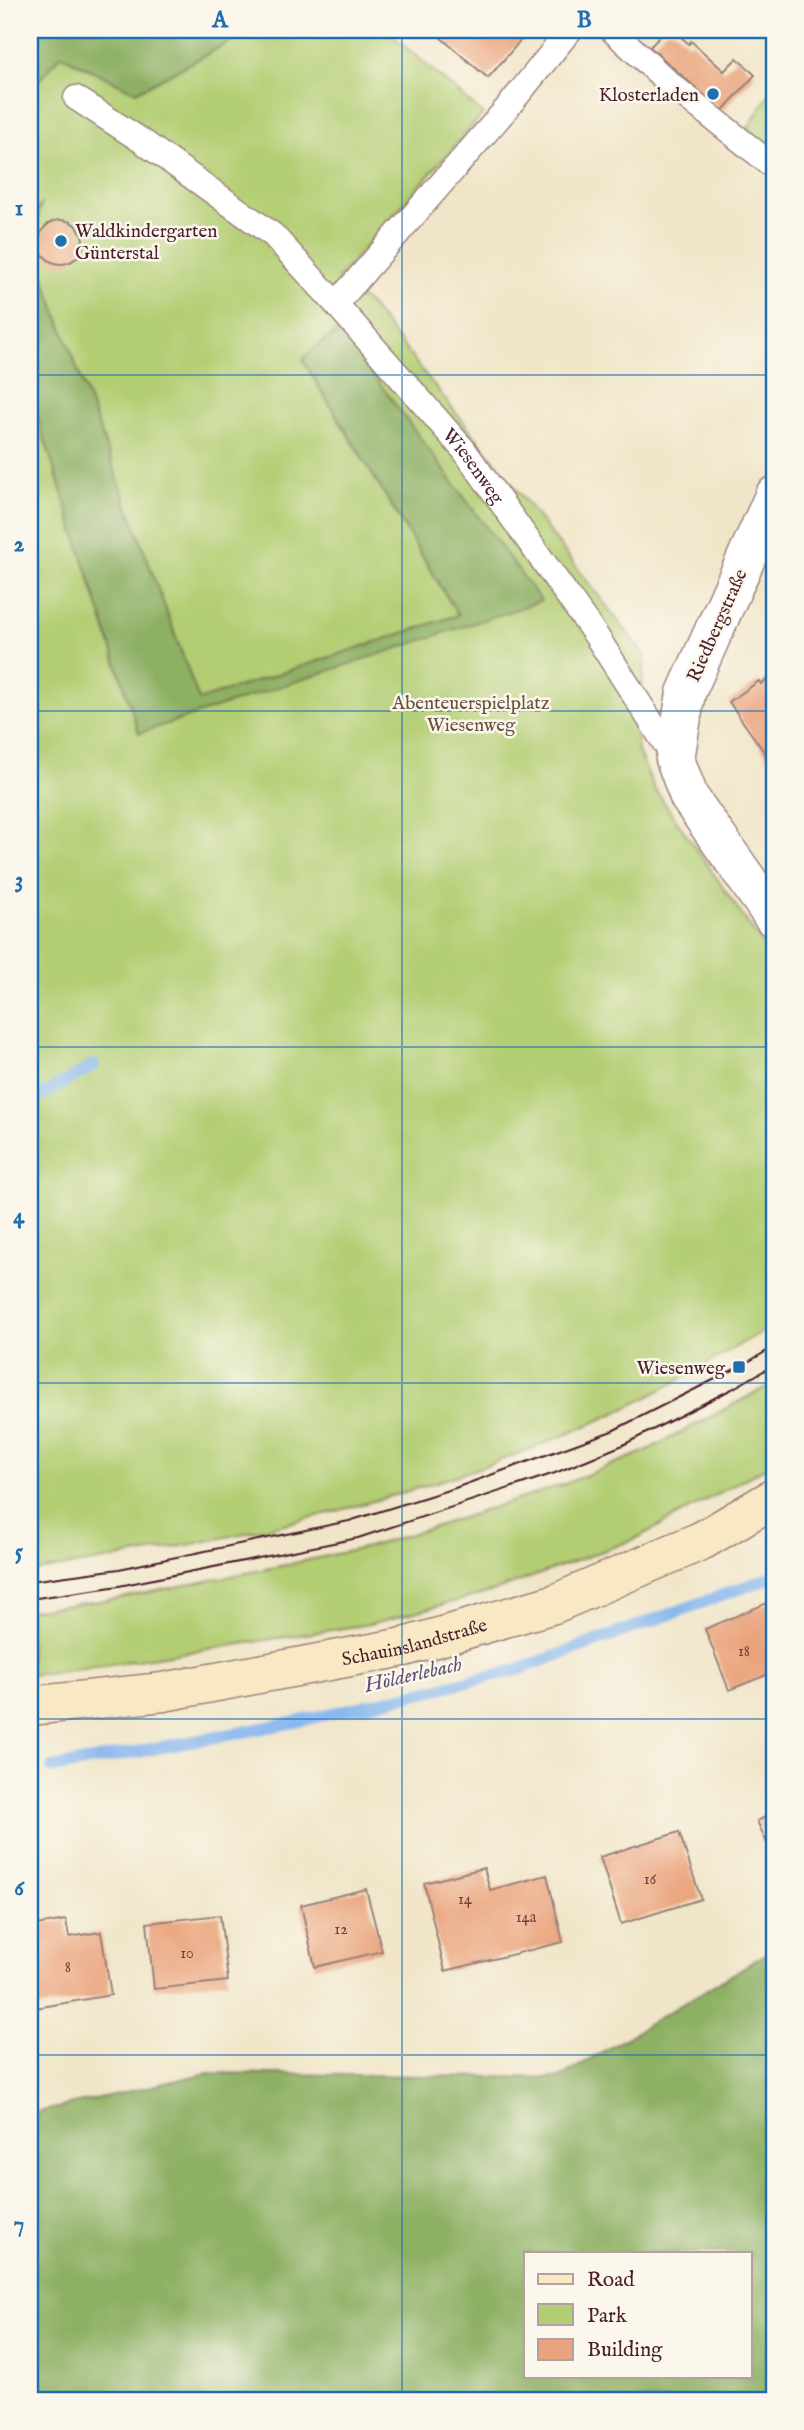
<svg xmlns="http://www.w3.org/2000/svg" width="804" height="2430" font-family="'IM FELL English',serif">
<rect width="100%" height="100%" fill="#fbf7ec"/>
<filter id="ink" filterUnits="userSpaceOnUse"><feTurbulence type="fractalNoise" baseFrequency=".0143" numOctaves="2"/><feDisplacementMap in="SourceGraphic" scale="14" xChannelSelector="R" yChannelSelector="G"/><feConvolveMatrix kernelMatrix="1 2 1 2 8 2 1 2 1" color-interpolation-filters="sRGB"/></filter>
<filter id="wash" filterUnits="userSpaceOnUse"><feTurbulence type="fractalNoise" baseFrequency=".00686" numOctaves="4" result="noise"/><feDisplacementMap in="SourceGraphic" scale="28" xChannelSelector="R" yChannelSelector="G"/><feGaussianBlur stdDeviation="1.57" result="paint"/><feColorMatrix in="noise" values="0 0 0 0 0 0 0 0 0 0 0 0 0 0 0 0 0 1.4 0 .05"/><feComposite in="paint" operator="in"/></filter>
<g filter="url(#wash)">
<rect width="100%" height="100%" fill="#f0e5c8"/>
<!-- green -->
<path fill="#b2cd72" stroke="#7e764e" stroke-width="2" d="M252,30h134l97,84 -145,164 32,27 127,159 148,192 -8,93 17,39 120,173v364c-57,32 -112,68 -172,94 -181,81 -377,124 -572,153v-1179l109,340 401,-132 -237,-240 155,254 -259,85 -154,-419 -13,-40 8,-35 -10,8v-124l30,-35 76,37z
M774,87v66l-27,-24z
M774,1383v80l-139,76 -141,52 -124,33 -311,48 -29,3v-65l86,-11 165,-33 87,-19 69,-21 125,-41 84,-34z"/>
<!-- forest -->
<path fill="#8db064" stroke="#6c6848" stroke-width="2" fill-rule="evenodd" d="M30,30h222l-116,62 -75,-37 -31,35z
M41,205l-9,36 13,40 154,419 259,-85 -155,-255 6,-8 31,-22 201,271 -402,132 -109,-340v-179z
M774,1949v451h-744v-286l178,-41 351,5zM526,2253h224v123h-224z"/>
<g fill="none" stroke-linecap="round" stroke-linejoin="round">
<!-- stream -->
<path stroke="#80b2ed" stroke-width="12" d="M30,1102l64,-37
M52,1768l243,-46 222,-52 255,-93"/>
</g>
<g id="blocks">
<!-- building -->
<path fill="#eaa47d" d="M432,30h91l4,3 -39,45z
M666,30h7l16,14 2,-3 33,30 13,-13 18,17 -33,36 -72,-64z
M39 242a22 22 0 1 1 44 0a22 22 0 1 1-44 0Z
M774,674v92l-45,-64 30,-21 2,3z
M772,1601l2,5v66l-45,18 -24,-61z
M774,1813v46l-17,-38z
M679,1832l22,67 -80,25 -21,-67z
M484,1868l6,22 57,-15 16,67 -118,29 -21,-88z
M366,1889l16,62 -67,16 -14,-62z
M220,1915l8,66 -74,8 -7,-66z
M66,1920l3,17 32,-5 10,63 -81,14v-83z"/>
</g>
</g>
<g filter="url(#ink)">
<use href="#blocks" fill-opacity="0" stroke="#9d827a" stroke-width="2"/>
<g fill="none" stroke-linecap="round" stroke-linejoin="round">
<!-- lane casing -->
<g stroke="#9d827a" stroke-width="27">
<g id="lane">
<path d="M612,30l57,53 105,84"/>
<path id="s1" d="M76,98l66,43 131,94 63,69 128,146 133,187 78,122"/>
<path d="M336,304l172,-197 62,-77"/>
</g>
</g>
<!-- street casing -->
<g stroke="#9d827a" stroke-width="41">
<path id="street" d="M774,496l-88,197 -11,66 14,38 85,121"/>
</g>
<!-- secondary casing -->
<g stroke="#9d827a" stroke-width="41">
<g id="secondary">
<path id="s2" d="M30,1706l133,-14 241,-45 150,-43 149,-64 71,-42"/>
</g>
</g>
<!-- lane -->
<use href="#lane" stroke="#fff" stroke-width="24"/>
<!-- street -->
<use href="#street" stroke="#fff" stroke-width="38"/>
<!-- secondary -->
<use href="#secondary" stroke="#f8e8c3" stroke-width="38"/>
<!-- tram -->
<path stroke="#4a1f2b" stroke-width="2" d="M30,1581l89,-12 230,-48 106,-33 157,-57 127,-64 35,-20
M30,1599l89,-13 239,-48 197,-65 68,-28 109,-56 42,-24"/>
</g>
</g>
<!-- grid -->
<path fill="none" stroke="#1f6fb2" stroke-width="2" stroke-opacity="0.55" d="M402,30v2370M30,375h744M30,711h744M30,1047h744M30,1383h744M30,1719h744M30,2055h744"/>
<!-- markers -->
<g fill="#1f6fb2" stroke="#fbf7ec" stroke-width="2.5">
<circle cx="713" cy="94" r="7"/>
<circle cx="61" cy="241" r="7"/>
<rect x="732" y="1360" width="14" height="14" rx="3.5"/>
</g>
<g text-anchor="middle" stroke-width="5" stroke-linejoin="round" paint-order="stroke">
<!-- number labels -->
<g font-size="16" fill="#724040">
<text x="744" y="1656">18</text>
<text x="650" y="1884">16</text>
<text x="465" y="1904">14</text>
<text x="526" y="1922">14a</text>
<text x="341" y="1934">12</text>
<text x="187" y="1958">10</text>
<text x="68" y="1972">8</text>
</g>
<!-- poi labels -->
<g font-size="19" fill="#4a1f2b" stroke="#fbf7ec" text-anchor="end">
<text x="699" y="101">Klosterladen</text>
<text x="75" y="237" text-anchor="start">Waldkindergarten<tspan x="75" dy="22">Günterstal</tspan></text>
<text x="725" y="1374">Wiesenweg</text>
</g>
<!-- street labels -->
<g font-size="19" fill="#4a1f2b" stroke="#fbf7ec">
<text dy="7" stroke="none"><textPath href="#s1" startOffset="546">Wiesenweg</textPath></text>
<text transform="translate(716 625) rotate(-66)" y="7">Riedbergstraße</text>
<text dy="7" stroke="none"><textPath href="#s2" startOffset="390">Schauinslandstraße</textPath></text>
</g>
<!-- park labels -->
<g font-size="19" fill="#695340" stroke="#fbf7ec">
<text x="471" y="709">Abenteuerspielplatz<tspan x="471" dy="22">Wiesenweg</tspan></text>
</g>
<!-- water labels -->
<g font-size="21" font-style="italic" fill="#5d526f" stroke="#fbf7ec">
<text transform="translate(413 1674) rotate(-13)" y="7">Hölderlebach</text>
</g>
</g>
<!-- margin -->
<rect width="804" height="2430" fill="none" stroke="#fbf7ec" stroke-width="77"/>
<!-- legend -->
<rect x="524" y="2252" width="228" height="126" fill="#fbf7ec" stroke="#b4a19f" stroke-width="2"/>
<rect x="538" y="2274" width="35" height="10" fill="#f8e8c3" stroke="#b4a19f" stroke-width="2"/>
<text x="587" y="2286" font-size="21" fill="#4a1f2b">Road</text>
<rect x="538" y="2304" width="35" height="21" fill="#b2cd72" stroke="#b4a19f" stroke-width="2"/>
<text x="587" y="2322" font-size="21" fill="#4a1f2b">Park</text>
<rect x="538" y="2339" width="35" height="21" fill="#eaa47d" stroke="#b4a19f" stroke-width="2"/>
<text x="587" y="2356" font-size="21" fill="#4a1f2b">Building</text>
<rect x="38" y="38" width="728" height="2354" fill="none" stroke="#1f6fb2" stroke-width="2.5"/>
<g font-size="23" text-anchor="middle" font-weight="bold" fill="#1f6fb2">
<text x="220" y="27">A</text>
<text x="584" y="27">B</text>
<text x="19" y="215">1</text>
<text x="19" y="551">2</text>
<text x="19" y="887">3</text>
<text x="19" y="1223">4</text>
<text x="19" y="1559">5</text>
<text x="19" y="1895">6</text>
<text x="19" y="2231">7</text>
</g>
</svg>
